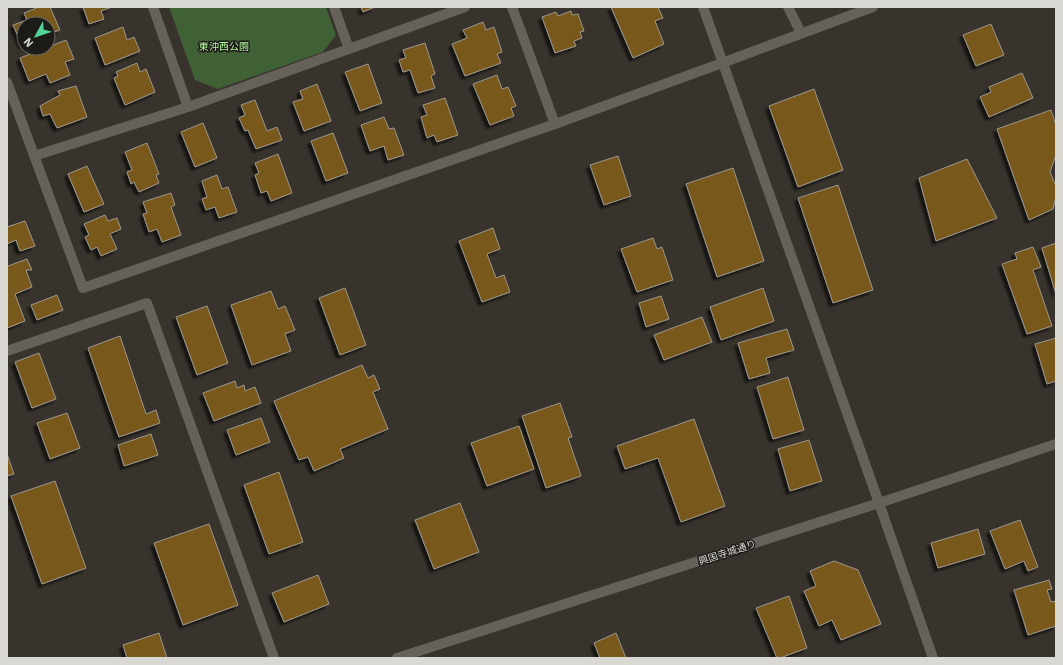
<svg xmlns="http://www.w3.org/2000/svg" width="1063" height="665" font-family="'IBM Plex Sans','Noto Sans JP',sans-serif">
<defs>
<filter id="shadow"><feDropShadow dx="-3.5" dy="3.5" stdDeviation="1" flood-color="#0009"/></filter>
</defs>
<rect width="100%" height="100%" fill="#38332d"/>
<!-- green -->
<path fill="#406036" d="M169,7h157l10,28 -13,17 -105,37 -23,-9z"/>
<!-- building -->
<path fill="#79581b" stroke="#9c978f" filter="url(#shadow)" d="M39,7h11l10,23 -12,4v-10h-24v20l-2,1 -9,-20 14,-5 -3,-7z
M83,7h29l-11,4 3,8 -15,5z
M361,7h14l-12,5z
M611,7h47l5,11 -8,3 9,23 -31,14z
M571,11l1,4 6,-1 6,17 -4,1 2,6 -8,3 2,5 -21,7 -13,-36 14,-5 2,4z
M483,22l3,8 8,-3 8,25 -5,2 4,9 -36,13 -13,-32 15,-6 -4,-8z
M991,24l13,31 -28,11 -13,-31z
M123,27l4,13 7,-3 6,14 -35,14 -10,-27z
M66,40l8,19 -9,3 5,13 -20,8 -4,-9 -17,7 -9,-23z
M425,43l10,31 -4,2 4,12 -17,5 -8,-23 -7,2 -4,-12 7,-2 -3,-8z
M137,63l3,9 6,-3 9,23 -30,13 -11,-27 4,-2 -2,-4z
M368,64l14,39 -22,8 -15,-39z
M1022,73l11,25 -44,19 -9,-20 11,-5 -2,-5z
M497,75l5,14 6,-2 8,19 -5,2 3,8 -24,9 -17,-41z
M317,84l14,37 -27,10 -11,-29 10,-3 -3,-8z
M76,86l11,31 -30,11 -7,-14 -7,2 -3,-10 20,-11 -2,-4z
M814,89l29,81 -45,17 -29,-81z
M445,98l13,37 -21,7 -3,-7 -7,3 -6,-21 6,-2 -4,-10z
M255,100l12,31 10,-4 5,13 -26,9 -8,-19 -3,1 -6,-13 6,-3 -4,-10z
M1051,110l5,15v30l-6,17 6,14v11l-3,12 -24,11 -32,-91z
M384,117l5,12 5,-1 10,27 -16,5 -4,-14 -14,5 -9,-26z
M203,123l14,35 -22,9 -14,-35z
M333,133l15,40 -22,8 -15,-40z
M147,143l12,31 -3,1 3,8 -20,9 -5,-10 -3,2 -4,-12 5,-2 -7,-18z
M278,154l14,39 -21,8 -4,-10 -6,2 -6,-18 4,-2 -4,-10z
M618,156l13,40 -27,9 -14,-40z
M967,159l30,59 -61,23 -17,-63z
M87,166l17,38 -20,8 -16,-38z
M733,168l31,93 -47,16 -31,-93z
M217,175l5,14 6,-2 9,25 -18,6 -4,-11 -9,3 -4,-11 5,-2 -5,-16z
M838,185l35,105 -40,13 -35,-105z
M171,193l4,12 -4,2 10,28 -19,7 -5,-13 -8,3 -6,-18 4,-1 -4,-11z
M105,215l3,6 9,-3 4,11 -11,5 7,15 -16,7 -4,-9 -6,3 -6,-13 4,-2 -5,-11z
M25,221l10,25 -15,5 -4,-11 -9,4v-17z
M493,228l7,21 -13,5 9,24 8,-3 6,17 -28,10 -23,-61z
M653,238l4,11 5,-2 11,33 -36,12 -16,-43z
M1056,243v51l-14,-46z
M1033,247l8,20 -8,3 19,56 -25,8 -25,-70 15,-5 -2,-6z
M27,259l5,11h-6l6,17 -17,7 10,27 -18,7v-65l1,3z
M345,288l21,57 -26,10 -21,-57z
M763,288l11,33 -53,19 -11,-33z
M271,291l7,18 7,-3 10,24 -10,4 6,17 -39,14 -21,-60z
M57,295l6,15 -26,10 -6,-15z
M661,296l8,23 -23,8 -7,-24z
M207,306l21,57 -31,12 -21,-58z
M702,317l10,25 -48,18 -10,-25z
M787,329l7,21 -28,8 4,15 -21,6 -11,-36z
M120,336l26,78 10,-4 4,13 -41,14 -31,-89z
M1056,338v43l-9,3 -12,-40z
M39,353l17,46 -24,9 -17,-46z
M362,365l6,13 6,-3 6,14 -7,3 15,37 -48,20 4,9 -30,13 -6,-14 -9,3 -25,-59z
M788,377l16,53 -31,9 -16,-52z
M235,381l2,7 7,-3 1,6 10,-4 6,16 -47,18 -11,-28z
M560,403l12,34 -4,1 13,38 -35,12 -24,-72z
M67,413l13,35 -30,11 -13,-36z
M261,418l9,24 -34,13 -9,-25z
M694,419l31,87 -44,16 -23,-64 -33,11 -8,-23z
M519,426l15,43 -47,17 -16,-43z
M151,434l7,21 -34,11 -6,-21z
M809,440l13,41 -32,10 -12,-42z
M7,454l7,20 -7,2z
M279,472l24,70 -34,12 -25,-69z
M55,481l31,87 -44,16 -31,-88z
M460,503l19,49 -45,17 -19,-49z
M1020,520l18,47 -10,4 -4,-10 -19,8 -15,-38z
M209,524l29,81 -55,20 -29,-82z
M978,529l7,25 -47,14 -7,-25z
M834,561l24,9 23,54 -40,16 -9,-20 -13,6 -15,-35 12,-5 -6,-15z
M318,575l11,29 -45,18 -12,-29z
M1049,580l3,9 -5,1 4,12 5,-1v25l-28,9 -14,-45z
M789,596l18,52 -27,10h-3l-21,-50z
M159,633l8,25h-40l-4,-13z
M616,633l10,25h-26l-6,-15z"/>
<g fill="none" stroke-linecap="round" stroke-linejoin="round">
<!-- service -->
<path stroke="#66615a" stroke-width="10" d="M788,7l13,26"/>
<!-- minor -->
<path stroke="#66615a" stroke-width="10" d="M153,7l35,100
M334,7l15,42
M512,7l43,117
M7,82l76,206 472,-164 167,-61
M34,156l154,-49 277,-100
M7,351l140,-48 127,355"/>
<!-- tertiary -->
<path stroke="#66615a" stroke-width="10" d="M703,7l176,496 54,155
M722,63l151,-56"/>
<!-- secondary -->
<path stroke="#66615a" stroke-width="10" d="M397,658l482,-155 177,-59"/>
</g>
<g text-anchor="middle" stroke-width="3" stroke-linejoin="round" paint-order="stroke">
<!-- park labels -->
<g font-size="10" fill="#b2f79b" stroke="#1d1b18">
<text x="224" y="50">東沖西公園</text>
</g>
<!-- street labels -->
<g font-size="10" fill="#dad8d3" stroke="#1d1b18">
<text transform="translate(727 552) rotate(-18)" y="4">興国寺城通り</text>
</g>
</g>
<!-- border -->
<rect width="1063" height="665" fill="none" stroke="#dad8d3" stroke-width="16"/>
<!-- north arrow -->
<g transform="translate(36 36) rotate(230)"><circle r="19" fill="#1d1b18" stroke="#696763"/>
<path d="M0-3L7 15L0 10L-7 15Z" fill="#53d396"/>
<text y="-6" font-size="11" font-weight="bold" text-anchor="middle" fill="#dad8d3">N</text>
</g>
</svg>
